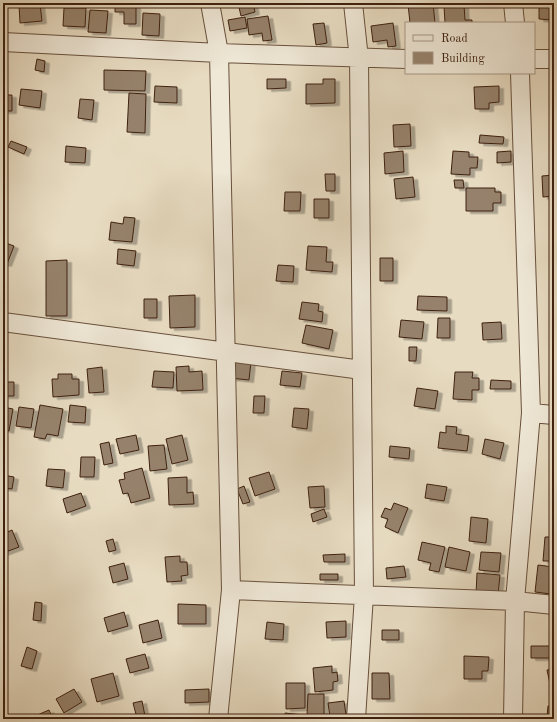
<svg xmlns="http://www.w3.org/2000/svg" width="557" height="722" font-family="'Old Standard TT',serif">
<defs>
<filter id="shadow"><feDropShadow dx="4.5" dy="2.5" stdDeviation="0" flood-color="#0004"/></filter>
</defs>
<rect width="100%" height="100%" fill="#e7dbc1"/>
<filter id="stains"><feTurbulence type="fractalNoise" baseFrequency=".005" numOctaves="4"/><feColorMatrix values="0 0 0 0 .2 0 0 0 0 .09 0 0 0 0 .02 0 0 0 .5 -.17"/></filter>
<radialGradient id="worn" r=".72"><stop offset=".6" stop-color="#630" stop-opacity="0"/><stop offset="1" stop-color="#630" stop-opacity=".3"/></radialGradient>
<!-- building -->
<path fill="#96826c" stroke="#3e2110" filter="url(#shadow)" d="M115,3h21v21h-12v-12h-9z
M238,3h15l2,9 -14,4z
M433,3l2,20h-25l-2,-19z
M539,3h15l-1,17 -14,-1z
M40,4l2,17 -22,2 -1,-18z
M464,5l1,15h7v3h-27l-1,-17z
M64,8h22l-1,19 -22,-1z
M90,10l18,1 -2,22 -18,-1z
M143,13l17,1 -1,22 -17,-1z
M268,16l4,24 -9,1 -1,-8 -13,2 -2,-16z
M245,17l2,11 -17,3 -2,-11z
M324,23l3,20 -11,2 -3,-21z
M393,23l3,23 -8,1 -1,-7 -14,2 -2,-16z
M37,59l8,2 -1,11 -9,-2z
M104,70l42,1 -1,20 -41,-1z
M267,79h19v9l-19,1z
M323,79h12v24l-29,1v-20h17z
M155,86l22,1v16l-23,-1z
M499,86v16l-10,1v6h-14l-1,-22z
M21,89l21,2 -2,17 -21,-3z
M129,93l17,1 -1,39 -18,-1z
M3,95h9v16h-9z
M80,99l14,1 -2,20 -14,-2z
M410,124l1,22 -17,1 -1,-22z
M480,135l24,2 -1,7 -24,-1z
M11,141l16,6 -3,7 -16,-7z
M66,146l20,2 -1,15 -20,-1z
M403,151l1,21 -19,2 -1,-21z
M453,151l16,1v5h9l-1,11h-7v7l-19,-1z
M511,151v11l-14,1v-11z
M325,174h10v17h-9z
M554,175v21l-11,1 -1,-21z
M413,177l2,20 -19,2 -2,-20z
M454,180h9l1,8h-9z
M466,188h29v4h6v11h-8v8h-27z
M285,192h16l-1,19h-16z
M314,199h15v19h-15z
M124,217l11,1 -3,24 -23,-2 2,-18 12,2z
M3,242l11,4 -7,18 -4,-1z
M308,246l19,1 -1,15h7l-1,10 -26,-2z
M118,249l18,2 -2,15 -17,-2z
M380,258h13v23h-13z
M67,260v56h-21v-55z
M278,265l16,1 -1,16 -17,-1z
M195,295v32l-25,1 -1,-32z
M418,296l29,1v14l-30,-1z
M144,299h13v19h-13z
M302,302l17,2 -1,7 5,1 -1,10 -23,-3z
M438,318h12v20h-13z
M401,320l23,2 -2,17 -23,-2z
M501,322l1,17 -19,1 -1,-17z
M306,325l27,5 -4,19 -27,-6z
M409,347h8l-1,14h-7z
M232,360l19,2 -2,18 -19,-2z
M189,366v6l13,-1 1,19 -26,1 -1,-24z
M102,367l2,25 -15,1 -2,-24z
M154,371l20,1 -1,16 -21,-1z
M282,371l20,2 -2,14 -20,-2z
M455,372h18l-1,6h7v12h-7v10l-19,-1z
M58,374h14v5h7v16l-26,2 -1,-18h6z
M491,380l20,1v8h-21z
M3,382h11v14h-11z
M417,388l21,3 -3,18 -21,-3z
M254,396h11l-1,17h-11z
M40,405l23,4 -5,27 -11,-2 -2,5 -11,-2z
M70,405l16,2 -1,16 -17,-1z
M3,407l10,2 -4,22 -6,-2z
M19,407l15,2 -3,19 -15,-2z
M294,408l15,1 -2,20 -15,-2z
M446,426l11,1 -1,7 13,2 -2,15 -29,-3 2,-16 6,1z
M136,435l3,15 -19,4 -4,-15z
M182,435l6,25 -16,4 -6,-25z
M485,439l19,4 -4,16 -18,-5z
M109,442l4,21 -9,2 -4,-21z
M164,445l3,24 -17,2 -2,-25z
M390,446l20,2 -1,11 -20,-2z
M81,457h14l-1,20h-14z
M142,468l8,30 -19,5 -3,-10 -5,1 -4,-14 6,-1 -1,-6z
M48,469l17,1 -2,18 -17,-2z
M269,472l6,17 -20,7 -6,-18z
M3,475l11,2 -2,12 -9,-1z
M187,477v16l6,-1 1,12 -25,1 -1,-27z
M427,484l20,3 -3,14 -19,-3z
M244,486l6,16 -7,2 -6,-15z
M324,486l1,21 -15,1 -2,-21z
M81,493l5,13 -19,7 -4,-14z
M394,503l14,5 -10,25 -13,-6 3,-8 -7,-2 4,-9 6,2z
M551,504h3v22h-4z
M324,509l3,8 -14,5 -2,-8z
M471,517l17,2 -2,24 -17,-2z
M12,530l7,17 -16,6v-19z
M545,537h9v24h-11z
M113,539l3,11 -7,2 -3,-11z
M422,542l23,5 -6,25 -10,-2 2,-7 -13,-3z
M449,547l21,5 -4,19 -21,-4z
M481,552l20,1 -2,19 -20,-2z
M345,554v8h-21l-1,-7z
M180,556v6h7l1,13 -7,1 1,5 -15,1 -2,-25z
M124,563l4,16 -15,4 -4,-16z
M538,565l16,2v18h-2l-1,9 -16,-2z
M404,566l2,11 -19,2 -1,-11z
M477,573l23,2 -2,20 -22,-1z
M320,574h18v6h-18z
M35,602l7,1 -1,18 -8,-1z
M178,604l28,1v19h-28z
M124,612l4,14 -20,6 -4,-14z
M158,620l4,18 -19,5 -4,-18z
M346,621v16l-19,1 -1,-16z
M267,622l17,2 -1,16 -18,-1z
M382,630h17v10h-17z
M531,646h20v12h-20z
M27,647l10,4 -5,18 -11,-3z
M145,654l4,14 -19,5 -4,-14z
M464,656l25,1 -1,14h-6v8h-18z
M332,666v7l5,-1 1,9 -5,1v8l-18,2 -2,-24z
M554,669v23l-2,1 -5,-23z
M113,673l6,23 -22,6 -6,-23z
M372,673h17l1,26h-18z
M286,683h19v25l-19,1z
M74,689l8,13 -18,11 -8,-14z
M209,689v13l-24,1v-13z
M308,694h16v21h-17z
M142,701l3,15 -8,2 -4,-15z
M344,701l2,14 -16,2 -2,-14z
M548,706h6v13h-15v-3l8,1z
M49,710l4,9h-25z
M285,713l19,2v4h-19z
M259,716l16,1v2h-17z"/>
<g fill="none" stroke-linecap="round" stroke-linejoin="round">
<!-- street casing -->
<g stroke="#68503c" stroke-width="20">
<path id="street" d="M210,3l9,50 12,537 -13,129
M353,3l6,56 5,536 -8,124
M513,3l2,20
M3,42l216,11 187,6
M534,59h20
M3,322l359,48
M531,413l23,2
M231,590l284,11 39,4
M513,719l2,-118 16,-188 -11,-340"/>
</g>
<!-- street -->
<use href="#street" stroke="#efe8d7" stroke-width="18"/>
</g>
<!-- margin -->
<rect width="557" height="722" fill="none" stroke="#e7dbc1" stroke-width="16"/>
<rect x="4" y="4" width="549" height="714" fill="none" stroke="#3e2110" stroke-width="2"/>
<rect x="8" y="8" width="541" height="706" fill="none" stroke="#3e2110"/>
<!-- legend -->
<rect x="405" y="22" width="130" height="52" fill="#efe8d7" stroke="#a89887"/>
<rect x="413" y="35" width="20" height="6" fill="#efe8d7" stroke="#a89887"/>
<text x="441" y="42" font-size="12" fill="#3e2110">Road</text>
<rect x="413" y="52" width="20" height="12" fill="#96826c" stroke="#a89887"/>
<text x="441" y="62" font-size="12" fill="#3e2110">Building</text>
<rect width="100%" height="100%" filter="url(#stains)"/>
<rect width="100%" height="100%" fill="url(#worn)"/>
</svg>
